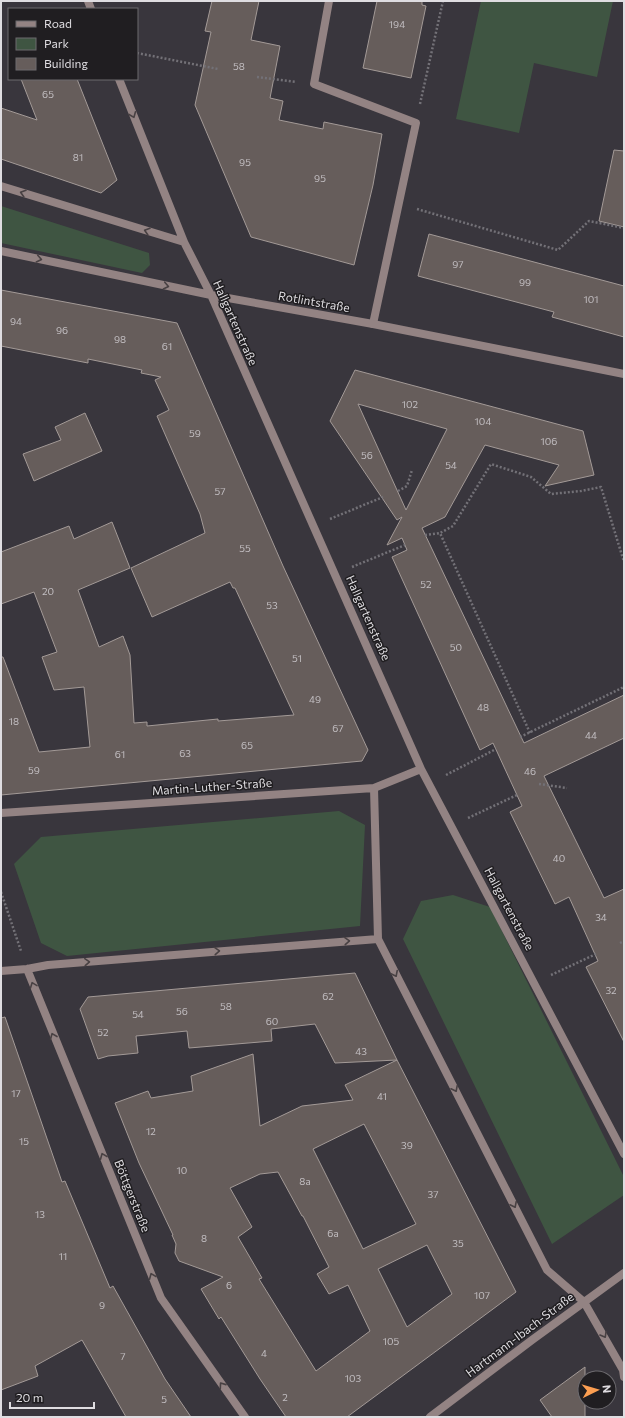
<svg xmlns="http://www.w3.org/2000/svg" width="625" height="1418" font-family="Commissioner,sans-serif">
<rect width="100%" height="100%" fill="#39363d"/>
<!-- green -->
<path fill="#3f5542" d="M481,1h132l-16,76 -63,-14 -15,70 -63,-14z
M1,206l148,47 1,12 -8,8 -141,-30z
M339,811l26,14 -5,101 -293,30 -26,-13 -27,-79 27,-27z
M453,895l37,12 134,270v18l-72,49 -149,-305 18,-38z"/>
<!-- building -->
<path fill="#665d5b" stroke="#a39a97" fill-rule="evenodd" d="M212,1h47l-8,39 29,6 -10,52 13,3 -4,19 44,9 1,-7 58,12 -9,51 -19,80 -103,-28 -56,-132 16,-73 -6,-1z
M377,1h45v4l4,1 -15,72 -48,-10z
M21,79h56l40,101 -16,13 -100,-34v-51l36,12z
M614,150l10,1v76l-25,-6z
M429,234l195,52v51l-72,-20 2,-5 -136,-36z
M1,290l176,33 106,243 85,184 -6,11 -361,34v-138h2l36,95 51,-5 -6,-60 -30,3 -12,-33 15,-5 -23,-60 -33,12v-52l68,-26 5,13 38,-17 18,46 -52,22 21,57 24,-11 7,19 4,68 13,-1v4l71,-7v2l76,-6 -59,-127h-2l-3,-6 -78,35 -21,-49 74,-35 -5,-19 -43,-98 12,-6 -14,-30 6,-3 -20,-4 1,-3 -54,-11v4l-87,-17z
M355,370l228,61 11,44 -49,11 14,-21 -74,-20 -40,72 -23,11 102,215 100,-48v43l-80,38 60,122 20,-9v153l-38,-75 12,-6 -29,-64 -14,7 -45,-92 12,-6 -29,-63 -13,7 -88,-193 15,-7 -5,-12 -15,7 15,-28 -5,3 -67,-99zM358,404l89,25 -41,81z
M85,413l17,38 -68,30 -11,-27 38,-14 -6,-13z
M355,973l42,87 -62,3 -20,-39 -44,5 1,12 -83,7 -2,-17 -51,5 2,17 -30,3 -10,3 -18,-50 8,-12z
M5,1017l57,165 3,-1 45,107 3,-2 52,93 26,38h-65l-44,-77 -47,26 3,10 -37,14v-372z
M253,1054l7,72 42,-20 51,-6 -8,-15 52,-25 119,232 -169,125h-61l-26,-38 -39,-62 -2,2 -18,-30 22,-12 -44,-16 -4,-8 1,-9 -4,-9h1l-34,-72 -24,-60 33,-12 3,7 42,-7 -2,-15zM364,1124l52,100 -53,25 -50,-100zM278,1172l24,44h1l26,51 -12,7 12,20 19,-9 22,46 -54,40 -57,-92 3,-1 -24,-41 14,-10 -22,-39 30,-14zM427,1245l25,49 -45,33 -29,-58z
M585,1367v50h-33l-12,-17z"/>
<g fill="none" stroke-linecap="round" stroke-linejoin="round">
<!-- path -->
<path stroke="#737177" stroke-width="2.5" stroke-dasharray="2 2" stroke-linecap="butt" d="M137,53l81,16
M257,77l39,5
M420,104l23,-103
M417,209l141,41 31,-29 35,7
M398,491l9,-5 5,-16
M330,519l53,-22
M425,535l15,-2
M352,567l53,-22
M530,733l-90,-200 13,-7 38,-62 40,13 20,17 30,-3 20,-4 23,75
M520,737l104,-50
M446,775l50,-26
M539,784l28,4
M468,818l49,-23
M1,892l20,59
M620,943l4,-2
M551,975l45,-21"/>
<!-- lane -->
<path stroke="#938383" stroke-width="8" d="M329,1l-15,83 102,39 -43,201"/>
<!-- street -->
<path stroke="#938383" stroke-width="8" d="M88,1l3,8
M119,79l65,163 27,53 210,474 203,385
M1,186l183,56
M1,251l210,44 162,29 251,50
M374,788l4,151 169,331 37,32 39,68 1,7
M1,813l373,-25 47,-19
M27,969l134,329 84,119
M1,971l26,-2 21,-4 330,-26
M430,1417l102,-77 92,-67"/>
</g>
<!-- one-way arrows -->
<defs><path id="oneway-chevron" d="M-2-3.5L2.5 0L-2 3.5" fill="none" stroke-width="1.6" stroke-linecap="round" stroke-linejoin="round"/></defs>
<g stroke="#484143">
<use href="#oneway-chevron" transform="translate(133 115) rotate(68)"/>
<use href="#oneway-chevron" transform="translate(23 193) rotate(-163)"/>
<use href="#oneway-chevron" transform="translate(147 231) rotate(-163)"/>
<use href="#oneway-chevron" transform="translate(39 259) rotate(12)"/>
<use href="#oneway-chevron" transform="translate(166 286) rotate(12)"/>
<use href="#oneway-chevron" transform="translate(347 941) rotate(-4)"/>
<use href="#oneway-chevron" transform="translate(217 951) rotate(-4)"/>
<use href="#oneway-chevron" transform="translate(87 962) rotate(-4)"/>
<use href="#oneway-chevron" transform="translate(395 974) rotate(63)"/>
<use href="#oneway-chevron" transform="translate(33 985) rotate(-111)"/>
<use href="#oneway-chevron" transform="translate(53 1036) rotate(-112)"/>
<use href="#oneway-chevron" transform="translate(455 1089) rotate(63)"/>
<use href="#oneway-chevron" transform="translate(103 1156) rotate(-112)"/>
<use href="#oneway-chevron" transform="translate(514 1205) rotate(63)"/>
<use href="#oneway-chevron" transform="translate(152 1276) rotate(-112)"/>
<use href="#oneway-chevron" transform="translate(604 1335) rotate(60)"/>
<use href="#oneway-chevron" transform="translate(222 1385) rotate(-125)"/>
</g>
<g text-anchor="middle" stroke-width="3" stroke-linejoin="round" paint-order="stroke">
<!-- number labels -->
<g font-size="10" fill="#c1bdc0">
<text x="397" y="28">194</text>
<text x="239" y="70">58</text>
<text x="48" y="98">65</text>
<text x="78" y="161">81</text>
<text x="245" y="166">95</text>
<text x="320" y="182">95</text>
<text x="458" y="268">97</text>
<text x="525" y="286">99</text>
<text x="591" y="303">101</text>
<text x="16" y="325">94</text>
<text x="62" y="334">96</text>
<text x="120" y="343">98</text>
<text x="167" y="350">61</text>
<text x="410" y="408">102</text>
<text x="483" y="425">104</text>
<text x="195" y="437">59</text>
<text x="549" y="445">106</text>
<text x="367" y="459">56</text>
<text x="451" y="469">54</text>
<text x="220" y="495">57</text>
<text x="245" y="552">55</text>
<text x="426" y="588">52</text>
<text x="48" y="595">20</text>
<text x="272" y="609">53</text>
<text x="456" y="651">50</text>
<text x="297" y="662">51</text>
<text x="315" y="703">49</text>
<text x="483" y="711">48</text>
<text x="14" y="725">18</text>
<text x="338" y="732">67</text>
<text x="591" y="739">44</text>
<text x="247" y="749">65</text>
<text x="185" y="757">63</text>
<text x="120" y="758">61</text>
<text x="34" y="774">59</text>
<text x="530" y="775">46</text>
<text x="559" y="862">40</text>
<text x="601" y="921">34</text>
<text x="611" y="994">32</text>
<text x="328" y="1000">62</text>
<text x="226" y="1010">58</text>
<text x="182" y="1015">56</text>
<text x="138" y="1018">54</text>
<text x="272" y="1025">60</text>
<text x="103" y="1036">52</text>
<text x="361" y="1055">43</text>
<text x="16" y="1097">17</text>
<text x="382" y="1100">41</text>
<text x="151" y="1135">12</text>
<text x="24" y="1145">15</text>
<text x="407" y="1149">39</text>
<text x="182" y="1174">10</text>
<text x="305" y="1185">8a</text>
<text x="433" y="1198">37</text>
<text x="40" y="1218">13</text>
<text x="333" y="1237">6a</text>
<text x="204" y="1242">8</text>
<text x="458" y="1247">35</text>
<text x="63" y="1260">11</text>
<text x="229" y="1289">6</text>
<text x="482" y="1299">107</text>
<text x="102" y="1309">9</text>
<text x="391" y="1345">105</text>
<text x="264" y="1357">4</text>
<text x="123" y="1360">7</text>
<text x="353" y="1382">103</text>
<text x="285" y="1401">2</text>
<text x="164" y="1403">5</text>
</g>
<!-- street labels -->
<g font-size="12" fill="#dfdde1" stroke="#201e21">
<text transform="translate(314 302) rotate(10)" y="4">Rotlintstraße</text>
<text transform="translate(235 323) rotate(66)" y="4">Hallgartenstraße</text>
<text transform="translate(368 618) rotate(66)" y="4">Hallgartenstraße</text>
<text transform="translate(212 787) rotate(-4)" y="4">Martin-Luther-Straße</text>
<text transform="translate(509 909) rotate(62)" y="4">Hallgartenstraße</text>
<text transform="translate(132 1196) rotate(68)" y="4">Böttgerstraße</text>
<text transform="translate(520 1335) rotate(-37)" y="4">Hartmann-Ibach-Straße</text>
</g>
</g>
<!-- border -->
<rect width="625" height="1418" fill="none" stroke="#dfdde1" stroke-width="4"/>
<!-- legend -->
<rect x="8" y="8" width="130" height="72" fill="#201e21" stroke="#6c6a6e"/>
<rect x="16" y="21" width="20" height="6" fill="#938383" stroke="#6c6a6e"/>
<text x="44" y="28" font-size="12" fill="#dfdde1">Road</text>
<rect x="16" y="38" width="20" height="12" fill="#3f5542" stroke="#6c6a6e"/>
<text x="44" y="48" font-size="12" fill="#dfdde1">Park</text>
<rect x="16" y="58" width="20" height="12" fill="#665d5b" stroke="#6c6a6e"/>
<text x="44" y="68" font-size="12" fill="#dfdde1">Building</text>
<!-- north arrow -->
<g transform="translate(597 1390) rotate(85)"><circle r="19" fill="#201e21" stroke="#6c6a6e"/>
<path d="M0-3L7 15L0 10L-7 15Z" fill="#fb9e51"/>
<text y="-6" font-size="11" font-weight="bold" text-anchor="middle" fill="#dfdde1">N</text>
</g>
<!-- scale -->
<path d="M10 1402v6h84v-6" fill="none" stroke="#dfdde1" stroke-width="2"/>
<text x="16" y="1402" font-size="12" fill="#dfdde1" stroke="#201e21" stroke-width="3" paint-order="stroke">20 m</text>
</svg>
